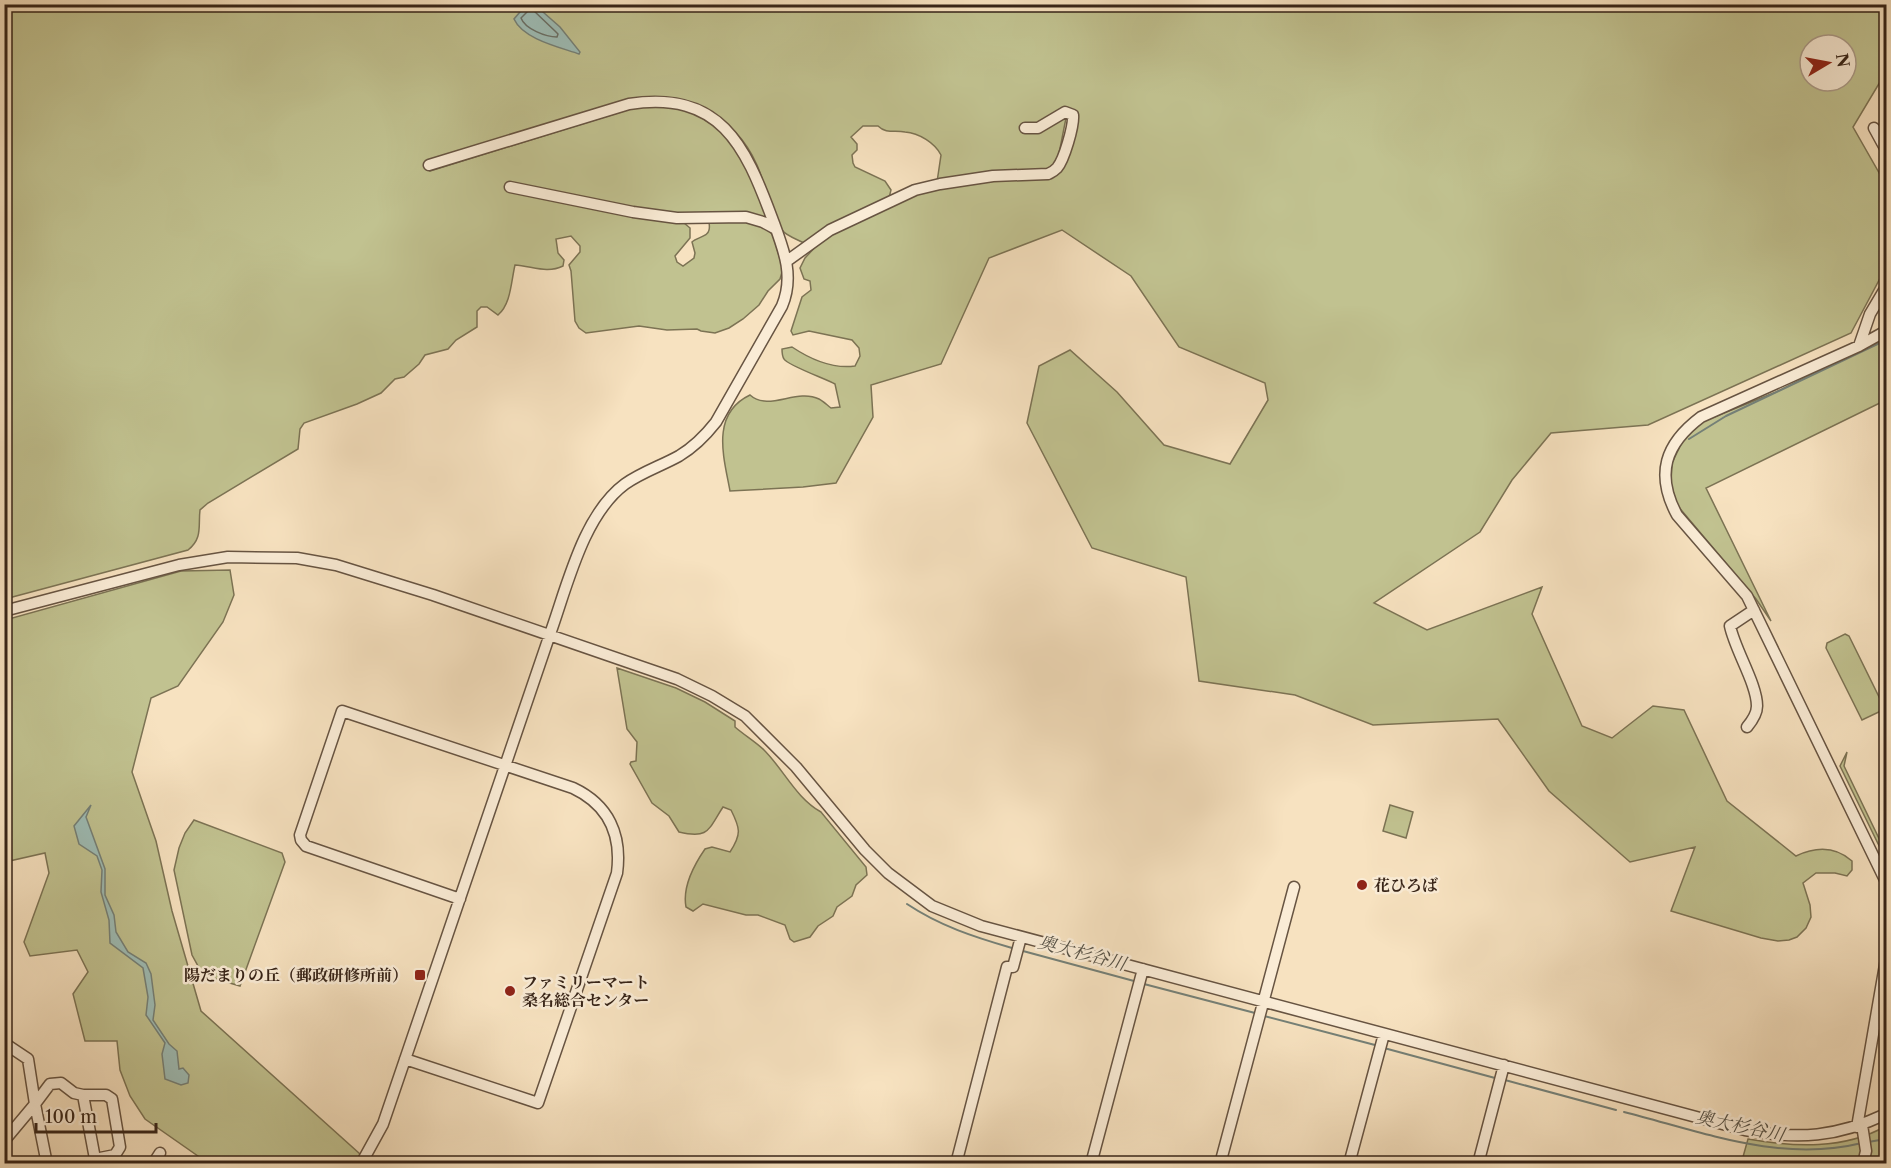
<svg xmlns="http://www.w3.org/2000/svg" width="1891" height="1168" font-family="'Libre Caslon Text','Noto Serif JP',serif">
<rect width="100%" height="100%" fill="#f7e2c0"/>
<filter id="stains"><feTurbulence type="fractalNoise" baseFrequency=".00333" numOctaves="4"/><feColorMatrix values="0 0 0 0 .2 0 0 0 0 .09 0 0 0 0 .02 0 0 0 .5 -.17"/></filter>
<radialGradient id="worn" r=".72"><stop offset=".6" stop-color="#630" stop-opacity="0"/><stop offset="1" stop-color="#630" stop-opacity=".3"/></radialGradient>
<!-- green -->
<path fill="#c1c290" stroke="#7c7354" stroke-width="1.5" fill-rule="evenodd" d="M5,5h1881v67l-33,55 33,58v82l-35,66 -203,92 -97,8 -39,47 -32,52 -106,71 53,27 115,-43 -10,27 50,112 30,12 41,-32 31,4 43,91 69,55c19,-9 39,-10 56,5v9l-5,6 -12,-3h-19l-13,10 7,22 1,12 -5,11 -9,9 -8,3 -11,1 -17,-3 -90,-27 24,-64 -65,15 -81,-71 -51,-72 -125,6 -78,-30 -96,-14 -13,-104 -94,-29 -65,-125 12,-57 31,-16 47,42 47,53 66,19 38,-64 -3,-17 -86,-36 -48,-71 -69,-46 -73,28 -48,106 -70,21 2,32 -37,66 -33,4 -73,4c-6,-33 -20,-77 20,-96 19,17 46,-7 69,4 4,2 8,6 12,9l9,-1 -5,-23c-9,-5 -48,-19 -51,-25 -2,-3 -2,-6 -2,-10l10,-2c18,12 41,22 63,19l5,-10 -1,-8 -7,-8 -43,-9 -16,4 -2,-4 11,-34 9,-7 -1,-9 -6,-2 -4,-11 5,-10 13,-14 18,-12 83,-40 60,-12 75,-6c11,-10 23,-48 21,-62l-8,-2 -31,15 2,5 25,-15 3,3 -9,46 -7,7 -59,3 -54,8 4,-27c-6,-12 -22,-22 -36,-23 -10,-2 -19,2 -27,-6h-15l-12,11 6,7v6l-5,5 1,8 2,4 30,14 6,9 -2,8 -62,29 -21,17c-7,-4 -20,-8 -24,-14 -11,-15 -17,-47 -25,-65 -23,-51 -74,-76 -128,-65l-201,61 2,10 210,-65c47,-5 89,20 109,63 7,17 13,35 20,52 -33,-15 -62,-3 -96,-7 -54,-7 -108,-20 -163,-31l-2,7 126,26 50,7 6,5v10l-15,18 2,6 6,4 11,-8 1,-5 -3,-11c5,-5 16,-5 17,-12 1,-3 0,-6 0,-9l35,-1 19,6 10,9 10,34 -3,10 -12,12 -9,14 -16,14 -14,9 -14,5 -14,-2 -4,-2 -30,1 -28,-4 -53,7 -7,-5 -4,-7 -4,-50 -2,-6 11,-13v-6l-9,-10 -15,3 2,14 6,7 -1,6c-16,8 -31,0 -48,-1 -4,17 -4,39 -17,50l-11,-8h-6l-4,4v16l-21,13 -8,9 -23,6 -6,9 -15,13 -9,2 -14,14 -24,11 -53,19 -4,6 -2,20 -90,54 -8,7c-2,16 3,28 -12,40l-183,49zM1810,45h36v36h-36z
M1886,337v63l-180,88 65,133 -15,-22 -79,-94 -6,-21 1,-21 13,-27 19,-15 72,-29z
M230,570l4,25 -11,27 -45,64 -27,12 -19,74 24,69 16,70 29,100 169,152h-162l-63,-44 -15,-23 -10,-26 -3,-29h-32l-12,-47 15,-22 -11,-22 -47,6 -6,-14 25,-69 -4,-20 -40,9v-242l176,-49z
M1845,634l4,2 34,69v5l-21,10 -36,-72 1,-5z
M617,668l59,20 29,14 30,19v6c9,8 21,15 29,23 20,20 32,48 57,62l45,55 1,8 -11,10 -4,11 -15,11 -4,9 -15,10 -8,11 -16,5 -4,-3 -5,-14 -27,-10h-12l-43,-11 -10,7 -7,-4c-4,-21 8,-42 19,-58l7,-2 18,5c12,-18 10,-24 1,-42l-8,-3c-15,23 -14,32 -44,25l-10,-16 -17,-13 -22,-39 1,-2 5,-1 1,-19 -10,-13z
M1847,752l-3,14 42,87v7l-46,-94z
M1390,805l23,7 -7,26 -23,-7z
M194,820l88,33 3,9 -45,124 -37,-11 -11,-20 -18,-85 5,-22 6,-15z
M1886,1126v37l-145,1 7,-25c46,8 96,11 138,-13z"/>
<!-- water -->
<path fill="#9ebdb6" stroke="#758077" stroke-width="1.5" d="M526,5h9l25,22 20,25 -1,2c-20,-7 -56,-15 -65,-35z
M91,805l-5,12 19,52v26l9,20 2,17 12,20 18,11 5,11 4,31 -2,15 16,24 8,7 2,18 4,-1 6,7 -1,8 -7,2 -16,-6 -3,-25 3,-11 -19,-28 2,-18 -5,-29 -33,-25 -1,-23 -8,-28 1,-22 -5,-14 -18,-12 -5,-18z"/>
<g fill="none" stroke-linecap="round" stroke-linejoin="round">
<!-- shore -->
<path stroke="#6a7067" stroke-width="1.5" d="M529,10h4l22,21 3,3 -1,3c-11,0 -32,-8 -36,-19z"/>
<!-- stream -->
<path stroke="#758077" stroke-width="2" d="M1689,439l37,-23 160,-76
M907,904c33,22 67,33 105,44
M1023,951l111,30
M1144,984l111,29
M1264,1016l111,29
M1384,1048l111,30
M1505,1080l111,30
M1624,1112c79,20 156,51 238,31
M1868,1142l18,-3"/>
<!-- minor casing -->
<g stroke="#675442" stroke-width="13">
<path id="minor" d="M1874,128l12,22
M510,187l123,25 44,6 69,-1 17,5 13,7
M787,261l43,-31 85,-40 25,-6 53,-8 55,-2c4,-2 5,-2 9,-6 7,-8 17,-42 16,-53l-8,-3 -27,16h-13
M1886,331l-27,15 -158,71c-36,27 -46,57 -24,98l70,81 139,286
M1859,346l11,-32 16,-27
M4,611l175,-46 49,-8 69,1 39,7 97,30 244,84 35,17 33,20 51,51 69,83 23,23 44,33 49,20 764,204c54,10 92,7 141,-16
M1747,727c5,-6 10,-13 10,-21 0,-22 -22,-56 -27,-80l24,-16
M4,1043l24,16 7,45 15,-20 11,-1 13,10 9,2 13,69
M405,1059l133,44 79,-230c5,-38 -8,-68 -44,-85l-231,-77 -42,124 1,5 5,6 154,53
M83,1095h23l6,4 8,48 -5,8 -20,4
M35,1104l12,60
M1862,1125l4,26 -3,13
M1857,1127l29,-168
M4,1141l31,-37
M153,1164l7,-11
M361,1164l22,-40 167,-490c17,-47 33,-119 75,-150 17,-12 36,-18 54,-28 15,-9 26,-20 37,-34l66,-116c13,-31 1,-58 -10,-88 -27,-73 -52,-128 -143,-114l-200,61
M956,1164l51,-197h6l8,-30
M1091,1164l52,-195
M1220,1164l74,-277
M1349,1164l35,-130
M1478,1164l26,-99"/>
</g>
<!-- minor -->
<use href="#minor" stroke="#faecd6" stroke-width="10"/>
</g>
<!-- markers -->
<g fill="#8f2418" stroke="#faecd6" stroke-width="2">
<circle cx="1362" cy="885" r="6"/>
<rect x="414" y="969" width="12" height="12" rx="3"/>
<circle cx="510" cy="991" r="6"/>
</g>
<g text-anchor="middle" stroke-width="5" stroke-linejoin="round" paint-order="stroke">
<!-- poi labels -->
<g font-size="16" font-weight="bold" fill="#372418" stroke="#faecd6" text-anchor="start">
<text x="1374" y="891">花ひろば</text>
<text x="408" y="981" text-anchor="end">陽だまりの丘（郵政研修所前）</text>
<text x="522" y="988">ファミリーマート<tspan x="522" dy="18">桑名総合センター</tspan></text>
</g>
<!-- water labels -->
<g font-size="18" font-style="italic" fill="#565247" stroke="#faecd6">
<text transform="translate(1082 953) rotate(15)" y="6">奥大杉谷川</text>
<text transform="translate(1740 1126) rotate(12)" y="6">奥大杉谷川</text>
</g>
</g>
<!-- margin -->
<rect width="1891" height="1168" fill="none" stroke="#f7e2c0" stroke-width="24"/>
<rect x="6" y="6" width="1879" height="1156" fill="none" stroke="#372418" stroke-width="3"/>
<rect x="12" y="12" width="1867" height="1144" fill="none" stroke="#372418" stroke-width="1.5"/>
<!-- north arrow -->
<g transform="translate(1828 63) rotate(80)"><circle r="28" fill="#faecd6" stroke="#ac9c8a" stroke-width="1.5"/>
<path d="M0-4.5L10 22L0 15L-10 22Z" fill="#8f2418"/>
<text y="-9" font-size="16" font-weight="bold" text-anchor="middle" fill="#372418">N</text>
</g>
<!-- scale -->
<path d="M36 1123v9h120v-9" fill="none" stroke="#372418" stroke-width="3"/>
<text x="45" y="1123" font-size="18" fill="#372418" stroke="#faecd6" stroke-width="4.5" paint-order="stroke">100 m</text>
<rect width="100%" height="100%" filter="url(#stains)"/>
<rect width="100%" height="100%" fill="url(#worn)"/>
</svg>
